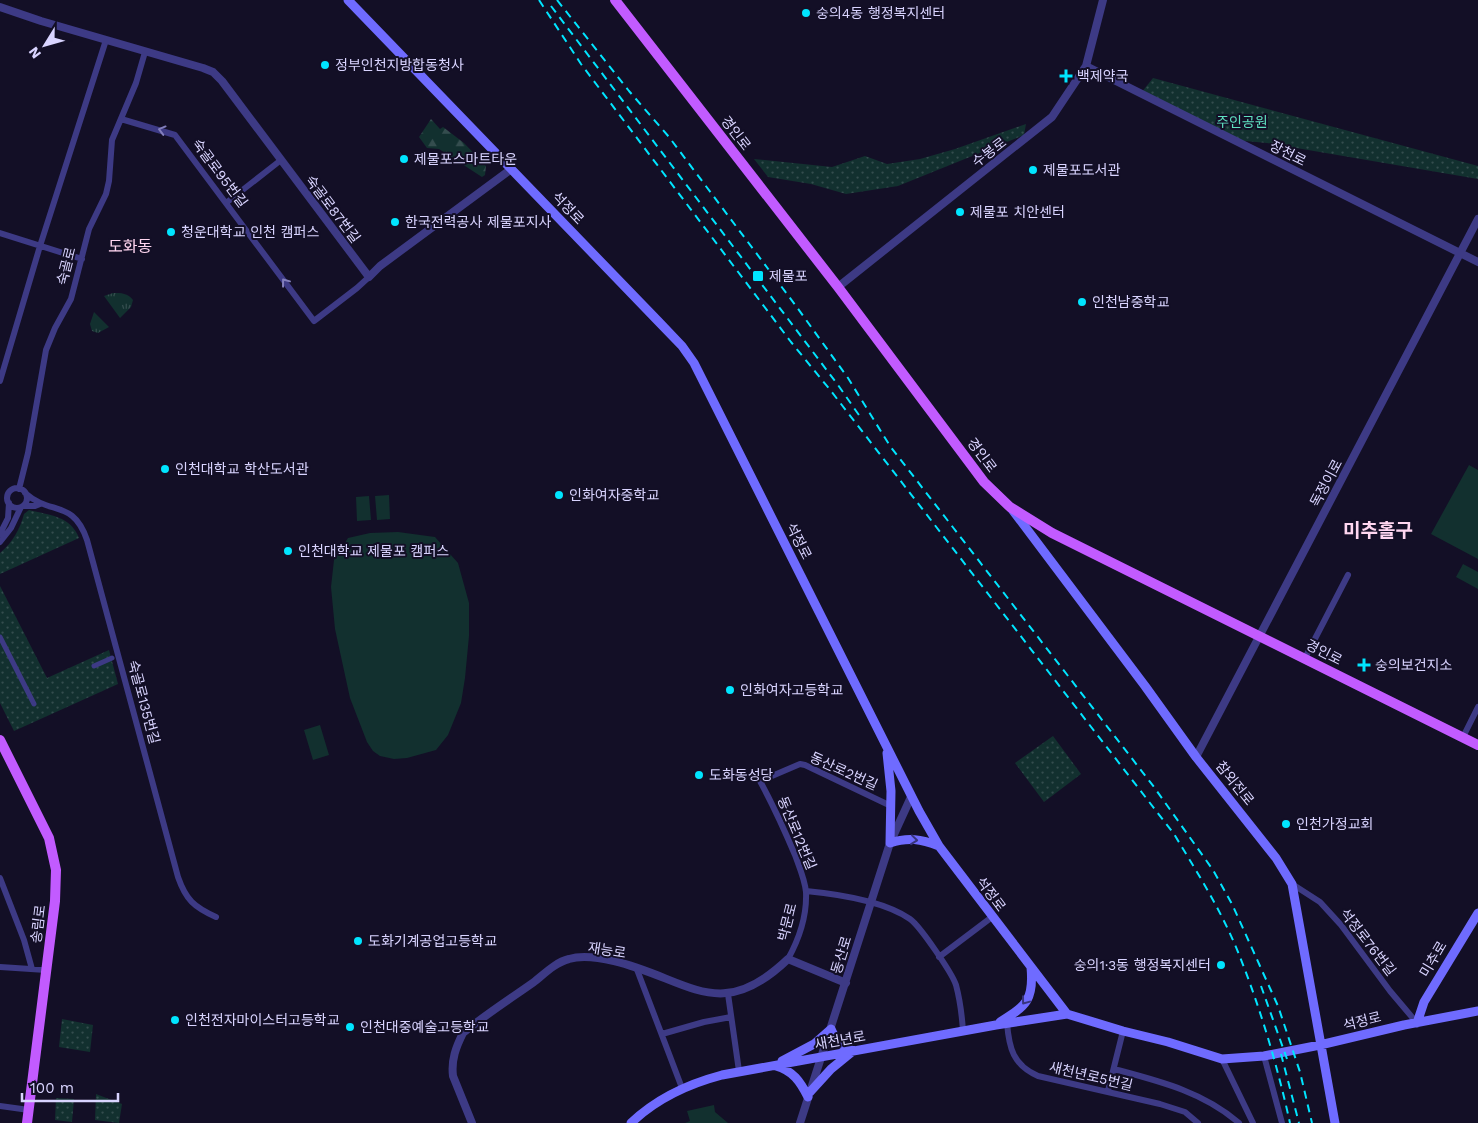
<svg xmlns="http://www.w3.org/2000/svg" width="1478" height="1123" font-family="'Work Sans','Noto Sans KR',sans-serif">
<defs>
<pattern id="grass-tufts" width="24" height="20" patternUnits="userSpaceOnUse" patternTransform="scale(1.25)"><rect width="24" height="20" fill="#12302f"/><path d="M3 7l-1-3M5 7V3M7 7l1-3M15 17l-1-3M17 17v-4M19 17l1-3" fill="none" stroke="#344d4e"/></pattern>
<pattern id="forest-firs" width="22" height="20" patternUnits="userSpaceOnUse" patternTransform="scale(1.25)"><rect width="22" height="20" fill="#12302f"/><path d="M5 1l3.5 6h-7zM16 11l3.5 6h-7z" fill="#344d4e"/></pattern>
<pattern id="park-dots" width="8" height="8" patternUnits="userSpaceOnUse" patternTransform="scale(1.25)"><rect width="8" height="8" fill="#12302f"/><path d="M2 2h.1M6 6h.1" fill="none" stroke="#344d4e" stroke-width="1.8" stroke-linecap="round"/></pattern>
</defs>
<rect width="100%" height="100%" fill="#130f26"/>
<!-- grass -->
<path fill="url(#grass-tufts)" d="M113,293c8,0 15,0 20,7l-2,7 -11,11 -16,-22z
M94,312l15,15 -11,6 -6,-2 -2,-7z"/>
<!-- forest -->
<path fill="url(#forest-firs)" d="M431,119l9,10 3,-2 21,16 22,23 -1,9 -3,2 -43,-28 -12,-1 -8,-11z"/>
<!-- park -->
<path fill="url(#park-dots)" d="M1153,78l325,88v13l-211,-36 -33,-3 -93,-47z
M1026,124l-2,11 -126,51 -52,8 -35,-10 -43,-7 -14,-18 78,8 33,-11 22,8 33,-5 35,-10z
M29,510c20,5 42,6 50,28l-79,36v-21c13,-11 20,-24 24,-39z
M0,586l47,92 62,-28 9,34 -104,47 -14,-28z
M1053,736l28,38 -37,28 -29,-39z
M62,1019l31,6 -3,27 -31,-5z
M96,1094l26,10 -3,19 -24,-3z
M56,1098l18,1 -2,23 -17,-2z"/>
<!-- pitch -->
<path fill="#12302f" d="M1469,465l9,5v89l-47,-25z
M389,495l1,24 -13,1 -2,-24z
M369,496l2,24 -14,1 -1,-24z
M398,532l37,5 23,26 11,40v33l-4,42 -4,25 -13,32 -12,15 -29,8 -13,1 -14,-3 -7,-5 -6,-9 -17,-44 -15,-69 -4,-42 3,-27 14,-22 22,-5z
M1463,564l15,8v17l-22,-12z
M320,725l9,30 -16,5 -9,-30z
M714,1105l1,7 13,11h-43l5,-2 -3,-10z"/>
<g fill="none" stroke-linecap="round" stroke-linejoin="round">
<!-- pedestrian -->
<path stroke="#3d3a85" stroke-width="5" d="M0,637l34,67
M94,666l18,-8"/>
<!-- minor -->
<path stroke="#3d3a85" stroke-width="6" d="M121,119l54,16 139,186 43,-33 12,-11
M226,203l55,-43
M0,233l82,26
M0,381l40,-135 66,-206
M7 498a10 10 0 1 1 20 0a10 10 0 1 1-20 0Z
M19,489l9,-36 18,-103 9,-22 16,-29 18,-70 17,-35 3,-13 3,-41 24,-57 9,-31
M25,493c26,23 48,6 62,47l91,337c8,23 16,30 38,40
M24,506h11l5,-2
M0,534l8,-16 1,-15
M0,542l11,-14 10,-21
M1305,658l43,-83
M1463,737l15,-30
M0,878l24,62 8,29
M1292,884l28,18 21,23 49,66 27,32
M806,891c31,3 78,10 104,28 10,7 42,54 46,66 4,15 6,31 7,46
M939,957l53,-40
M788,959c11,-20 19,-44 18,-67 -1,-12 -7,-26 -11,-37 -11,-26 -22,-50 -35,-74l40,-17 5,1 86,41
M0,967l46,3
M636,967l46,121
M728,994l11,77
M1007,1023c2,25 6,42 31,53l122,28 25,8 13,11
M662,1034l42,-12 27,-5
M1264,1056l18,67
M1222,1059l31,64
M1114,1069c45,12 90,23 125,54
M1108,1091l15,-60
M0,1106l29,4"/>
<!-- tertiary -->
<path stroke="#3d3a85" stroke-width="8" d="M0,7l41,14 162,47 10,4 9,9 147,196 11,-11 130,-96
M1086,66l392,196
M838,287l214,-170 34,-51 17,-66
M1196,757l282,-538
M472,1123l-19,-47c-2,-16 3,-29 10,-43 22,-18 47,-34 71,-51 10,-8 22,-20 35,-23 13,-4 32,-1 45,2 75,18 105,64 174,-2l58,24
M800,1123l90,-280 21,-46"/>
<!-- secondary -->
<path stroke="#6f6bff" stroke-width="9" d="M348,0l310,321 24,25 12,17 225,448 20,35 128,168 56,17 45,11 54,17 42,-3 56,-11 84,-20 74,-14
M1011,508l134,178 51,71 80,101 16,26 43,239
M887,753l4,38 -1,52c18,-6 31,-4 49,3
M1000,1022c27,-17 34,-22 31,-55
M1417,1023l7,-21 54,-89
M782,1061l32,-17 17,-15c5,12 10,16 22,22l-22,18 -21,23
M776,1066c17,5 24,15 32,31
M631,1123c26,-25 57,-39 91,-48l274,-50 71,-11"/>
<!-- primary -->
<path stroke="#c25bff" stroke-width="10" d="M615,0l223,287 146,195 26,25 42,26 426,212
M0,740l49,98 7,32 -1,31 -28,222"/>
<!-- rail -->
<path stroke="#00e5ff" stroke-width="2" stroke-dasharray="8 6" stroke-linecap="butt" d="M539,0l42,64 210,278 40,49 343,443c23,38 47,76 64,118 22,55 39,112 52,171
M557,0l72,91 40,46 127,169 52,72 42,68 264,341 59,83 19,34 46,102 22,66 12,51
M551,6l287,379 23,33
M1261,986l26,73
M1281,1054l18,69"/>
</g>
<!-- one-way arrows -->
<defs><path id="oneway-chevron" d="M-2-3.5L2.5 0L-2 3.5" fill="none" stroke-width="1.6" stroke-linecap="round" stroke-linejoin="round" transform="scale(1.25)"/></defs>
<g stroke="#837fbc">
<use href="#oneway-chevron" transform="translate(162 130) rotate(-165)"/>
<use href="#oneway-chevron" transform="translate(285 282) rotate(-127)"/>
</g>
<g stroke="#38347d">
<use href="#oneway-chevron" transform="translate(914 840) rotate(6)"/>
<use href="#oneway-chevron" transform="translate(1025 1001) rotate(127)"/>
</g>
<!-- markers -->
<g fill="#00e5ff" stroke="#130f26" stroke-width="2">
<circle cx="806" cy="13" r="5"/>
<circle cx="325" cy="65" r="5"/>
<path d="M1063.5 68.5h5v5h5v5h-5v5h-5v-5h-5v-5h5z"/>
<circle cx="404" cy="159" r="5"/>
<circle cx="1033" cy="170" r="5"/>
<circle cx="960" cy="212" r="5"/>
<circle cx="395" cy="222" r="5"/>
<circle cx="171" cy="232" r="5"/>
<rect x="752" y="270" width="12" height="12" rx="2.5"/>
<circle cx="1082" cy="302" r="5"/>
<circle cx="165" cy="469" r="5"/>
<circle cx="559" cy="495" r="5"/>
<circle cx="288" cy="551" r="5"/>
<path d="M1361.5 657.5h5v5h5v5h-5v5h-5v-5h-5v-5h5z"/>
<circle cx="730" cy="690" r="5"/>
<circle cx="699" cy="775" r="5"/>
<circle cx="1286" cy="824" r="5"/>
<circle cx="358" cy="941" r="5"/>
<circle cx="1221" cy="965" r="5"/>
<circle cx="175" cy="1020" r="5"/>
<circle cx="350" cy="1027" r="5"/>
</g>
<g text-anchor="middle" stroke-width="4" stroke-linejoin="round" paint-order="stroke">
<!-- poi labels -->
<g font-size="14" fill="#d9d4ff" stroke="#130f26" text-anchor="start">
<text x="816" y="18">숭의4동 행정복지센터</text>
<text x="335" y="70">정부인천지방합동청사</text>
<text x="1077" y="81">백제약국</text>
<text x="414" y="164">제물포스마트타운</text>
<text x="1043" y="175">제물포도서관</text>
<text x="970" y="217">제물포 치안센터</text>
<text x="405" y="227">한국전력공사 제물포지사</text>
<text x="181" y="237">청운대학교 인천 캠퍼스</text>
<text x="769" y="281">제물포</text>
<text x="1092" y="307">인천남중학교</text>
<text x="175" y="474">인천대학교 학산도서관</text>
<text x="569" y="500">인화여자중학교</text>
<text x="298" y="556">인천대학교 제물포 캠퍼스</text>
<text x="1375" y="670">숭의보건지소</text>
<text x="740" y="695">인화여자고등학교</text>
<text x="709" y="780">도화동성당</text>
<text x="1296" y="829">인천가정교회</text>
<text x="368" y="946">도화기계공업고등학교</text>
<text x="1211" y="970" text-anchor="end">숭의1·3동 행정복지센터</text>
<text x="185" y="1025">인천전자마이스터고등학교</text>
<text x="360" y="1032">인천대중예술고등학교</text>
</g>
<!-- park labels -->
<g font-size="14" fill="#5fe0c0" stroke="#130f26">
<text x="1242" y="127">주인공원</text>
</g>
<!-- street labels -->
<g font-size="14" fill="#d9d4ff" stroke="#130f26">
<text transform="translate(736 133) rotate(52)" y="5">경인로</text>
<text transform="translate(989 152) rotate(-38)" y="5">수봉로</text>
<text transform="translate(1288 153) rotate(27)" y="5">장천로</text>
<text transform="translate(220 173) rotate(53)" y="5">숙골로95번길</text>
<text transform="translate(568 208) rotate(46)" y="5">석정로</text>
<text transform="translate(333 209) rotate(53)" y="5">숙골로87번길</text>
<text transform="translate(66 266) rotate(-76)" y="5">숙골로</text>
<text transform="translate(982 455) rotate(53)" y="5">경인로</text>
<text transform="translate(1326 483) rotate(-62)" y="5">독정이로</text>
<text transform="translate(799 541) rotate(63)" y="5">석정로</text>
<text transform="translate(1324 652) rotate(27)" y="5">경인로</text>
<text transform="translate(144 702) rotate(75)" y="5">숙골로135번길</text>
<text transform="translate(844 771) rotate(24)" y="5">동산로2번길</text>
<text transform="translate(1235 783) rotate(51)" y="5">참외전로</text>
<text transform="translate(797 833) rotate(67)" y="5">동산로12번길</text>
<text transform="translate(991 894) rotate(53)" y="5">석정로</text>
<text transform="translate(787 922) rotate(-76)" y="5">박문로</text>
<text transform="translate(38 924) rotate(-83)" y="5">송림로</text>
<text transform="translate(1368 942) rotate(52)" y="5">석정로76번길</text>
<text transform="translate(607 950) rotate(9)" y="5">재능로</text>
<text transform="translate(841 955) rotate(-73)" y="5">동산로</text>
<text transform="translate(1433 959) rotate(-59)" y="5">미추로</text>
<text transform="translate(1362 1021) rotate(-14)" y="5">석정로</text>
<text transform="translate(840 1040) rotate(-10)" y="5">새천년로</text>
<text transform="translate(1091 1076) rotate(13)" y="5">새천년로5번길</text>
</g>
<!-- quarter labels -->
<g font-size="16" fill="#ffd6f0" stroke="#130f26">
<text x="130" y="252">도화동</text>
</g>
<!-- district labels -->
<g font-size="19" font-weight="bold" fill="#ffd6f0" stroke="#130f26">
<text x="1378" y="537">미추홀구</text>
</g>
</g>
<!-- north arrow -->
<g transform="translate(45 45) rotate(233)" stroke="#130f26" stroke-width="4" paint-order="stroke">
<path d="M0-4L9 19L0 12L-9 19Z" fill="#d9d4ff"/>
<text y="-8" font-size="14" font-weight="bold" text-anchor="middle" fill="#d9d4ff">N</text>
</g>
<!-- scale -->
<path d="M22 1093v8h96v-8" fill="none" stroke="#d9d4ff" stroke-width="2.5"/>
<text x="30" y="1093" font-size="15" fill="#d9d4ff" stroke="#130f26" stroke-width="4" paint-order="stroke">100 m</text>
</svg>
